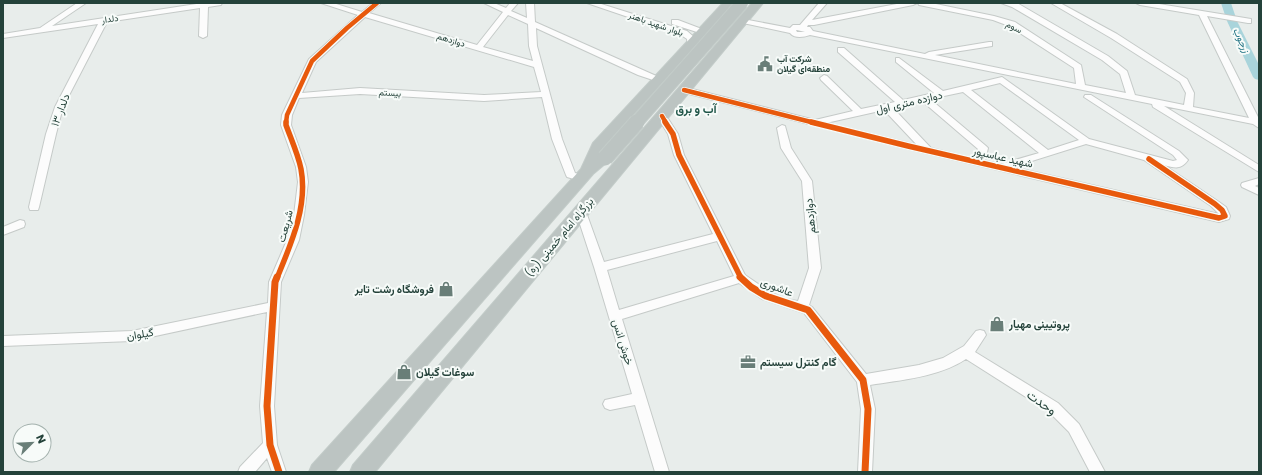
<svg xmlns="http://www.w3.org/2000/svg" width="1262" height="475" font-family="Poppins,Vazirmatn,sans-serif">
<rect width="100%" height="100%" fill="#e8edeb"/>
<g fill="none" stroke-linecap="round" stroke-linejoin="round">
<!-- river -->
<path fill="#a9d4db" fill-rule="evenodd" d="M1221,3h10l6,18 22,44v15l-4,-1 -2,-2 -26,-56z"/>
<!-- minor casing -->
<g stroke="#c5cac8" stroke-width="2">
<path id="minor" d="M77,3h9l-34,23 151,-23h19l-1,2 -13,2 -1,29 -4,2 -4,-2 1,-28 -93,14 -44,85 -7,27 -17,73 -1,3h-8l-1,-3 17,-73 9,-27 43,-83 -95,14v-4l37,-6z
M321,3h12l29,9 11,-9h8l-12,10 108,32 26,-33 -19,-9h10l12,5 4,-5h8l-7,8 16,7 -1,-15h8l1,19 128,57 -4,3 -21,-7 -102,-47 1,18 25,93 13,34 10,3 1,2 -5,3 -14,-4 -1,-2 -14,-36 -10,-42 -58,4 -124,-7 -61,4 -7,17 -1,10 15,42 2,15 -4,33 -5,25 -18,42 -7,124 3,39 9,27h-14l-5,-14 -12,14h-17l2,-5 23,-24 -3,-37 7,-94 -135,29 -129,5v-10l129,-5 136,-28 1,-21 18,-42 7,-25 4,-33 -2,-15 -15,-42 1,-10 27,-56 49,-44zM508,15l20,9 1,22 4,15 -50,-14zM365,17l169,50 7,25 -57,3 -124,-7 -58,5 14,-31z
M587,3h11l89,28 8,7 -1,9h-6l-1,-8 -6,-4z
M819,3h8l-15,17 90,-17h15l-4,2 -99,20h-6l-1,2h3l3,4 112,23 4,-2 60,-10h3v4l-57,9 141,29 -2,-16 -65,-42 -16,-6 -74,-15 -1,-2h13l63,13 21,6 66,43 4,20 41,8 -6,-19 -18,-14 -90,-53 -11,-4h16l91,53 19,15 8,24 49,10 2,-12 -6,-11 -69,-44 -60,-35h9l57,31 70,45 7,14 -1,14 56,11 -50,-103 -59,-10 -4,-2h17l98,16v4h-3l-41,-7 52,103v9l-6,-4 -89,-18 95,59v7l-106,-65 -1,-3 -342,-69c-6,2 -15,4 -20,-2l-47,-10 -4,-2 4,-2 47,9 3,-3h7zM796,30h1l8,2h-8z
M672,20h6l29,11 -4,2h-3l-28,-9z
M838,48h6l59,52 31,-7 -38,-31v-4h3l44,33 59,-14 87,62 84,22 4,-1 -4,-5 -89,-58 1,-2h6l88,56 9,9c-7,10 -13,8 -24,5l55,37 7,5 4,9 -1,3 -10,3 -311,-73 -227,-57 -1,-2 4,-3 131,33 38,-9 -32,-31 -1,-2 4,-3 3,1 34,33 34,-7 -57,-50zM1000,83l79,57 -31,10 -77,-60zM963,92l76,61 -38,11 -16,-3 3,-13 -2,-2 -56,-47zM922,101l56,48 -2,10 -45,-11 -38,-40zM884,110l33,35 -91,-22zM1086,144l58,16 67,46 8,8 -206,-47z
M662,113l3,1 13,20 6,21 61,120 25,17 15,7 13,2 11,-33 -7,-87 -21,-33 -4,-20 5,-3 3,1 6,22 21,33 9,87 -12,37 3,2 54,67 53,-9 24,-7 21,-12 12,-15 4,-1 4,1 2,4 -11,17 83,51 21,21 26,48h-15l-21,-40 -21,-21 -82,-52c-27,18 -65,21 -96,26l5,24 -3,63h-14l3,-63 -4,-27 -53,-69 -42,-14 -23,-16 -117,36 47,153h-14l-20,-67 -25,5 -5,-2 -2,-4 2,-4 27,-6 -38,-127 -18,-55 1,-3h8l1,3 18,50 109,-28 -39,-79 -6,-21 -11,-18zM717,241l17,35 -115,34 -12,-40z
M1259,178v6l-4,2 4,2v7l-17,-8 -1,-2 1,-2z
M20,220l4,1 1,3 -1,3 -21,8v-8z"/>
</g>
<!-- highway casing -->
<g stroke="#c3ccc9" stroke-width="2">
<path id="highway" d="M723,3h11l-130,144 -2,7 8,1 2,3 -19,16 -259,298h-25l3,-7 269,-296 12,-26z
M752,3h11l-388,469h-25l3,-7z"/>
</g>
<!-- minor -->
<use href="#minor" fill="#fcfcfc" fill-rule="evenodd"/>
<!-- highway -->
<use href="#highway" fill="#bcc4c2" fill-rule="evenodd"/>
<!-- highway-bridge-far1 casing -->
<g stroke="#c3ccc9" stroke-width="14" stroke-linecap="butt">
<path id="highway-bridge-far1" d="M636,123l106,-120"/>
</g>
<!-- highway-bridge casing -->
<g stroke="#c3ccc9" stroke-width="17" stroke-linecap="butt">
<path id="highway-bridge" d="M605,158l32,-36"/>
</g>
<!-- highway-bridge-far1 -->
<use href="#highway-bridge-far1" stroke="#bcc4c2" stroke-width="12"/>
<!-- highway-bridge -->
<use href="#highway-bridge" stroke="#bcc4c2" stroke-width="15"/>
<!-- cycleway-far2 casing -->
<g stroke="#f7fbf9" stroke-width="6">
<path id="cycleway-far2" d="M684,90l131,33
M662,116l4,7
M286,123l1,-8 25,-54 35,-33 30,-25"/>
</g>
<!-- cycleway-far1 casing -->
<g stroke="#f7fbf9" stroke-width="8">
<path id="cycleway-far1" d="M665,122l8,12 6,21 62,123
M811,122l97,24 311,72 6,-2 -3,-6 -7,-6 -66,-45
M277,278c14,-34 31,-72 24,-109 -3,-15 -10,-30 -15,-44v-3"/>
</g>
<!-- cycleway casing -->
<g stroke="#f7fbf9" stroke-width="10">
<path id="cycleway" d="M277,277l-2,5 -8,124 3,39 9,27
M740,277l11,10 15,9 42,14 55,70 5,29 -3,63"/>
</g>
<!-- cycleway-far2 -->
<use href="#cycleway-far2" stroke="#e8590c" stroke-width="4.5"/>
<!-- cycleway-far1 -->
<use href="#cycleway-far1" stroke="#e8590c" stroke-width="5.5"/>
<!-- cycleway -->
<use href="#cycleway" stroke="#e8590c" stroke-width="7"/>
</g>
<!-- icons -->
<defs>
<g id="civic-bare" transform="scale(1.2)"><path d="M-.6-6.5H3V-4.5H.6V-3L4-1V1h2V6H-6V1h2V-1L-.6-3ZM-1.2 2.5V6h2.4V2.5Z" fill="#697e78" stroke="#f7fbf9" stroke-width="2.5" paint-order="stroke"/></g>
<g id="shop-bare" transform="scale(1.2)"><path d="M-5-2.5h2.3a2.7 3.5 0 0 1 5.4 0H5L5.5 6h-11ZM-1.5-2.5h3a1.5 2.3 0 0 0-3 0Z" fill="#697e78" stroke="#f7fbf9" stroke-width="2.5" paint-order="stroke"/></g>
<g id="office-bare" transform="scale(1.2)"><path d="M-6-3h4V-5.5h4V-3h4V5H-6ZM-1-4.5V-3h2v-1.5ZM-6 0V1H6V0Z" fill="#697e78" stroke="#f7fbf9" stroke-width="2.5" paint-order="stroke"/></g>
</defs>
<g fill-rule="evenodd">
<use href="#civic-bare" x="765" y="64"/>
<use href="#shop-bare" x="446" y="289"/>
<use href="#shop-bare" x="997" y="324"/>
<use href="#office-bare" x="748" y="362"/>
<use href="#shop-bare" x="404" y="372"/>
</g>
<g text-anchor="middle" stroke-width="4" stroke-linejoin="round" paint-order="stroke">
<!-- far-street labels -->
<g font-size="9" fill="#24423a" stroke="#f7fbf9">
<text transform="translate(110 19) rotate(-8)" y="3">دلدار</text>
<text transform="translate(656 24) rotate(19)" y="3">بلوار شهید باهنر</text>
<text transform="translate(1014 27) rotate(27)" y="3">سوم</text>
<text transform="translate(451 40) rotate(17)" y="3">دوازدهم</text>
<text transform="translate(390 93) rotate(4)" y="3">بیستم</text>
</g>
<!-- far-poi labels -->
<g font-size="9" font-weight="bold" fill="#24423a" stroke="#f7fbf9" text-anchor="start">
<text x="777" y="62">شرکت آب<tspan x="777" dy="10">منطقه‌ای گیلان</tspan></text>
</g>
<!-- far-water labels -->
<g font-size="10" font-style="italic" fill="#1c6f80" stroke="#f7fbf9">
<text transform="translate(1242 40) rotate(66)" y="4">زرجوب</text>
</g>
<!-- street labels -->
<g font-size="11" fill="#24423a" stroke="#f7fbf9">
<text transform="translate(909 102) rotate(-13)" y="4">دوازده متری اول</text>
<text transform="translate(60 110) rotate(-69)" y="4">دلدار ۱۳</text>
<text transform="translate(1003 157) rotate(13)" y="4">شهید عباسپور</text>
<text transform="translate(810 216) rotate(-96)" y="4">دوازدهم</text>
<text transform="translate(285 226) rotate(-75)" y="4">شریعت</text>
<text transform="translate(559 237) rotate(-50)" y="4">بزرگراه امام خمینی (ره)</text>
<text transform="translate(777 287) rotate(21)" y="4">عاشوری</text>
<text transform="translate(140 334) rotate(-9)" y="4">گیلوان</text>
<text transform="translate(623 342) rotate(73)" y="4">خوش انس</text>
</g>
<!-- poi labels -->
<g font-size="11" font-weight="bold" fill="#24423a" stroke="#f7fbf9" text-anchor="start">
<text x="434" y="293" text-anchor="end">فروشگاه رشت تاير</text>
<text x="1009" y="328">پروتیینی مهیار</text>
<text x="760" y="366">گام کنترل سیستم</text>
<text x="416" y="376">سوغات گیلان</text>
</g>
<!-- neighbourhood labels -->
<g font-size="12" font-weight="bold" fill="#1f5548" stroke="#f7fbf9">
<text x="696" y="113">آب و برق</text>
</g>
<!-- near-street labels -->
<g font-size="13" fill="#24423a" stroke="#f7fbf9">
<text transform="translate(1042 402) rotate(36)" y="5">وحدت</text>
</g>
</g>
<!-- border -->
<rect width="1262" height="475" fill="none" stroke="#24423a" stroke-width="8"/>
<!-- north arrow -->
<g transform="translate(32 443) rotate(66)"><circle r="19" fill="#f7fbf9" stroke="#a3b1ad"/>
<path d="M0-3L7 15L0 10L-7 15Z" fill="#697e78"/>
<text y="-6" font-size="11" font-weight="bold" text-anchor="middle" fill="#24423a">N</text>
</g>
</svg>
